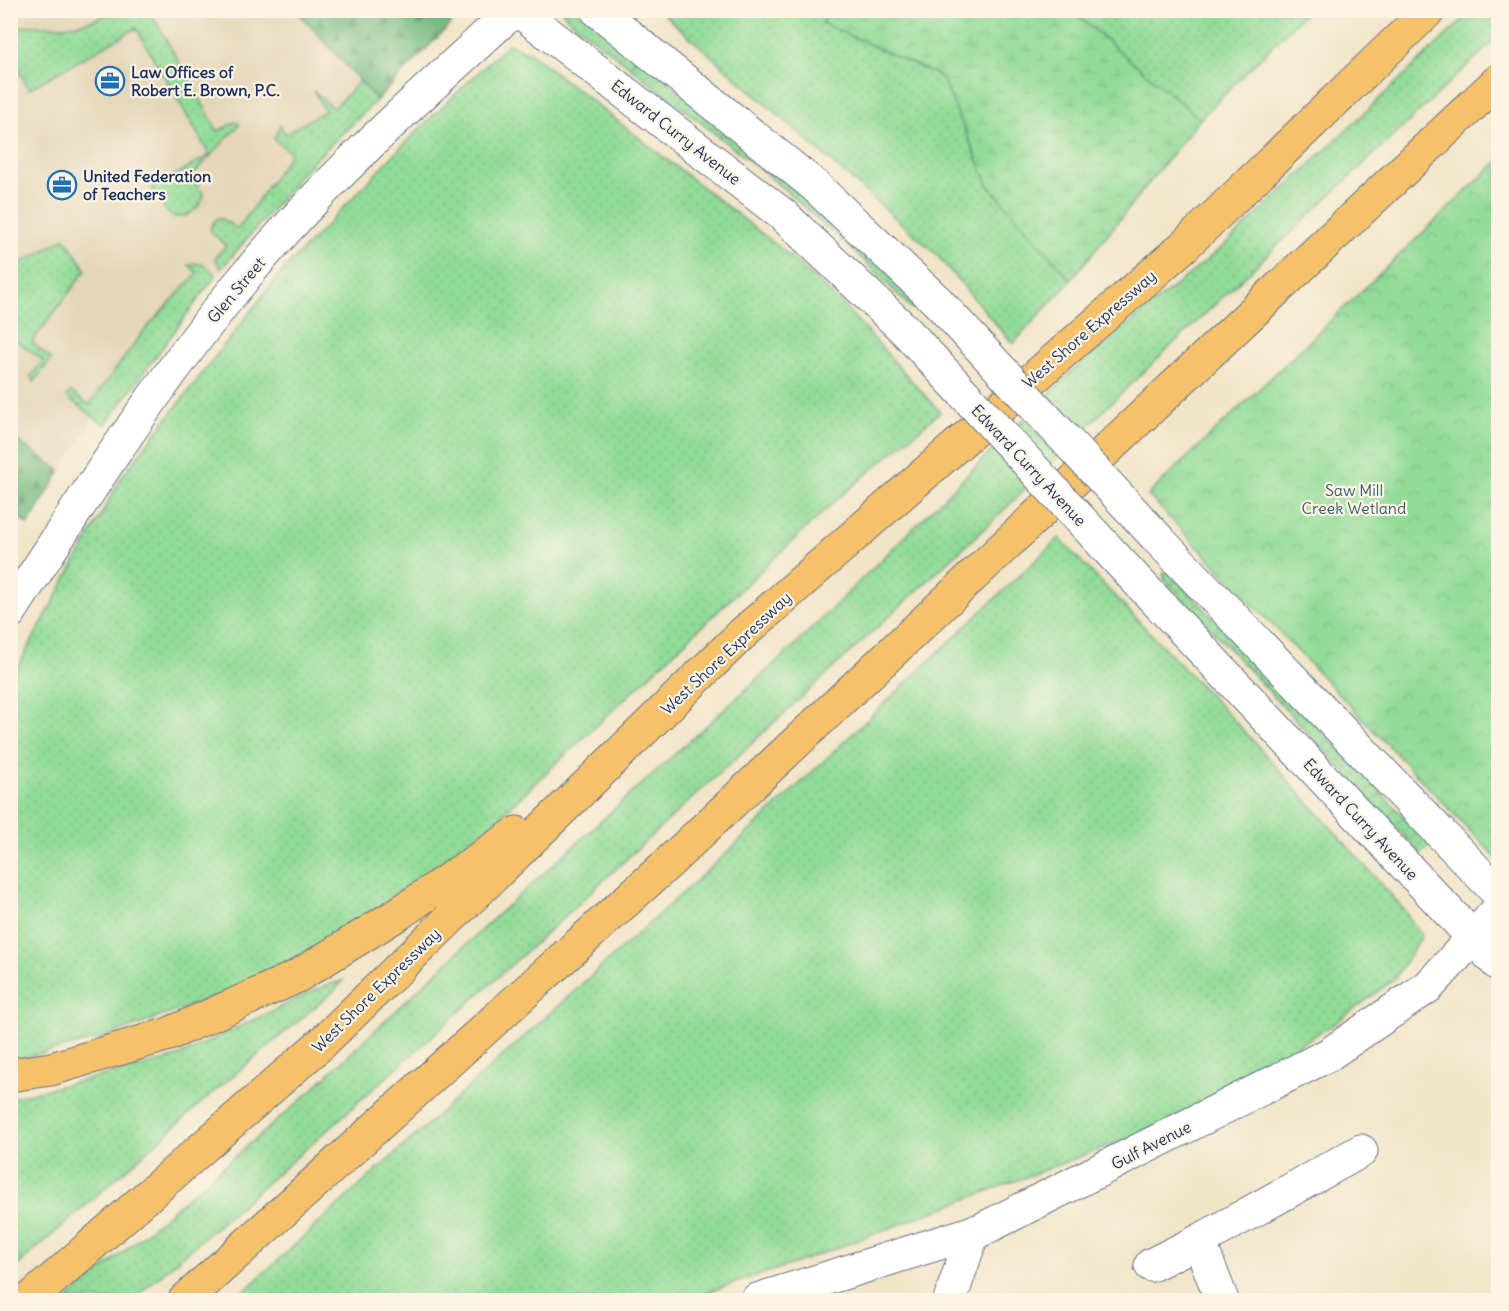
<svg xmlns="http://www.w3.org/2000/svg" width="1509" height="1311" font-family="Delius,sans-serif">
<defs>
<pattern id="grass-dots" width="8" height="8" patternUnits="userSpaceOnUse" patternTransform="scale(1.5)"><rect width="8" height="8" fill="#92dc98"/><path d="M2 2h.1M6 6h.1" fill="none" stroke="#7dbd85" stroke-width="1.8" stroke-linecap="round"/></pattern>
<pattern id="forest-firs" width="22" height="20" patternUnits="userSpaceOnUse" patternTransform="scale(1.5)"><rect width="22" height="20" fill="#75bc80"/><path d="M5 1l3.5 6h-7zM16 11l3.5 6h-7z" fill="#5f996c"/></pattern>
<pattern id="wetland-marsh" width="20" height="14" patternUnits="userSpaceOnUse" patternTransform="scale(1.5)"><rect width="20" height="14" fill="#92dc98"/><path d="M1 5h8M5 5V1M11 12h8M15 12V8" fill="none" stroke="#7dbd85"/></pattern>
<pattern id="park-crowns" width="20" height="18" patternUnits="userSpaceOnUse" patternTransform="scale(1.5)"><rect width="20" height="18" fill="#92dc98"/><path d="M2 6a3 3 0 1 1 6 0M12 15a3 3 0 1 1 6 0" fill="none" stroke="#7dbd85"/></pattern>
<pattern id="garden-furrows" width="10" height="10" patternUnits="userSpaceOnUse" patternTransform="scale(1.5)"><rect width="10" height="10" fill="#92dc98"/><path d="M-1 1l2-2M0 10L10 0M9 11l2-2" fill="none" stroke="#7dbd85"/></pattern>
</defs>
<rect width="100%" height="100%" fill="#fcf5e5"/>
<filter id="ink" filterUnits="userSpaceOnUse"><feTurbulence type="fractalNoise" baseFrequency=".0167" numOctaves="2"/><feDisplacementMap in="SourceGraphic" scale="12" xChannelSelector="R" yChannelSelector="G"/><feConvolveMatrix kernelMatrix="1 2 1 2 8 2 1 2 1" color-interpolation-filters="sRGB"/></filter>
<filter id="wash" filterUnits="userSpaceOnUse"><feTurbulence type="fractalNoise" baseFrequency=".008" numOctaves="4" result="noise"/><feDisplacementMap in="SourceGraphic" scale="24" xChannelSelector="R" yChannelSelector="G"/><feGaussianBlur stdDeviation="1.35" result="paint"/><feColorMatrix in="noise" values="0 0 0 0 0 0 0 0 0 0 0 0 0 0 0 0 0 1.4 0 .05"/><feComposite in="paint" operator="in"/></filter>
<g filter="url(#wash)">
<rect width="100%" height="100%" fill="#f1e5c8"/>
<!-- built -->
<path fill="#e4d6b8" d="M11,11h452l-167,167 -1,5 -118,141 -72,101 -11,-7 -33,53 -50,-35z"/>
<!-- grass -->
<path fill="url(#grass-dots)" stroke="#56867b" stroke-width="1.5" d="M115,11h35l68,120 17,-9 5,2 -49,53 13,18c-3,10 -7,14 -15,19 -20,12 -28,-11 -37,-26l58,-33 -74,-127 -107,61 -16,-29 -2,1v-30c17,-9 31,-4 50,-5 18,-1 38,-7 54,-15z
M562,11h20l56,45 -8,11 -64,-50z
M660,11h170l-8,12 120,54 47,109 82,94 -58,64 -78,-91z
M1072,11h235l-107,108z
M1472,11h26v26l-382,361 -115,115 -473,437 -205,184 -191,166h-65l233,-199 192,-181 303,-275 279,-276 152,-125z
M508,44l22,9 253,197 59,54 98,108 -106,90 -340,320 -150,111 -116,59 -125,46 -92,23v-382l112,-204 156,-200 130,-136z
M360,81l17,19 -81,78 -1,5 -74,86 -6,-11 11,-13 -14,-12 -2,-5 6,-9 4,-1 18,11 53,-76 -17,-14 6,-14 5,9 40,-23 -11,-20 19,18z
M65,238l21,32 -54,72 19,17 -17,23 -3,-6 12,-16 -32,-23v-68z
M872,255l47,49v5l-8,-1 -46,-47z
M195,263l9,2 12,10 -111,150 -37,-27 -1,-3 4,-3 18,13 55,-74 53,-58 -8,-8z
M1059,538l187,195 155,173 21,30 -28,43 -58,44 -177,104 -360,135 -116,38h-449l498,-452z
M343,981l-9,10 -119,100 -204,180v-173l163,-40 152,-73z"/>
<!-- forest -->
<path fill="url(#forest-firs)" stroke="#48766f" stroke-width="1.5" d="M297,11h166l-86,89z
M11,436l50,35 -33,54 -17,-13z"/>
<!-- wetland -->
<path fill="url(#wetland-marsh)" stroke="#56867b" stroke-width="1.5" d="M830,10l242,1 128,108 -129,161 -82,-94 -47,-109 -120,-54z"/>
<!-- park -->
<path fill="url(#park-crowns)" stroke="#56867b" stroke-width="1.5" d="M1498,161v699l-350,-365z"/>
<!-- garden -->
<path fill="url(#garden-furrows)" stroke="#56867b" stroke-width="1.5" d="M638,56l234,199 -7,6 -96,-85 -139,-109z
M1167,570l264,275 -10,9 -256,-274 -2,-6z"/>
</g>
<g filter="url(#ink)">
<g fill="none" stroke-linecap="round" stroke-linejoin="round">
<!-- minor casing -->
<g stroke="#666f83" stroke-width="35">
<path id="minor" d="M518,10l265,205 122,115
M597,10l217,175 123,116
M1160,541l338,352
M1128,571l370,393
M10,612c74,-115 147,-228 234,-334 80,-97 176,-182 270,-268
M1151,1265l48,-24
M757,1300l224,-70 347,-175 101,-69 69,-76
M950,1300l23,-68
M1222,1300l-23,-59 162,-90"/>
</g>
<!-- highway casing -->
<g stroke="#666f83" stroke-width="35">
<path id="highway" d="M10,1075l41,-6 118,-35 127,-57 102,-63 119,-81
M29,1300l293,-257 419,-408 443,-389 245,-236
M185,1300l481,-435 832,-784"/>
</g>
<!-- minor -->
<use href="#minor" stroke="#fff" stroke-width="33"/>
<!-- highway -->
<use href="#highway" stroke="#f5c16b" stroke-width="33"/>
<!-- minor-bridge casing -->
<g stroke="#666f83" stroke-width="35" stroke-linecap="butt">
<path id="minor-bridge" d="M937,301l223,240
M905,330l223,241"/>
</g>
<!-- minor-bridge -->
<use href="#minor-bridge" stroke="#fff" stroke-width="33"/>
</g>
</g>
<!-- icons -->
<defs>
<g id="office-ring" transform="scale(1.5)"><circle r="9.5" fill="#fcf5e5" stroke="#1f6fb2" stroke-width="1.5"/><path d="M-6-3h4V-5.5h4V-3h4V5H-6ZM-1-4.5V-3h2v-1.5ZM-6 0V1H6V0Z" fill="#1f6fb2"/></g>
</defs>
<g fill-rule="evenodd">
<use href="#office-ring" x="110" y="81"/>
<use href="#office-ring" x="62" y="185"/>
</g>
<g text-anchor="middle" stroke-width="4.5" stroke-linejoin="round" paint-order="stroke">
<!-- poi labels -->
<g font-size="16" font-weight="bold" fill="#1b2f5e" stroke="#fcf5e5" text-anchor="start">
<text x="131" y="78">Law Offices of<tspan x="131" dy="18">Robert E. Brown, P.C.</tspan></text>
<text x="83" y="182">United Federation<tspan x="83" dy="18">of Teachers</tspan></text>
</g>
<!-- street labels -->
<g font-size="16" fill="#1b2f5e" stroke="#fcf5e5">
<text transform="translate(676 132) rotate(38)" y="6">Edward Curry Avenue</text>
<text transform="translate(236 290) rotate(-50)" y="6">Glen Street</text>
<text transform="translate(1089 329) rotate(-41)" y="6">West Shore Expressway</text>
<text transform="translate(1029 465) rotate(47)" y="6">Edward Curry Avenue</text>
<text transform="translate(726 653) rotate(-43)" y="6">West Shore Expressway</text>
<text transform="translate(1361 819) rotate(47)" y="6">Edward Curry Avenue</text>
<text transform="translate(376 990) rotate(-44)" y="6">West Shore Expressway</text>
<text transform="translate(1151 1145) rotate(-27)" y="6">Gulf Avenue</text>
</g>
<!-- park labels -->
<g font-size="16" fill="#395a6c" stroke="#fcf5e5">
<text x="1354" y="496">Saw Mill<tspan x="1354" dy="18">Creek Wetland</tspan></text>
</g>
</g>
<!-- margin -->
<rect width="1509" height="1311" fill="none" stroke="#fcf5e5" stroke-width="36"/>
</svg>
